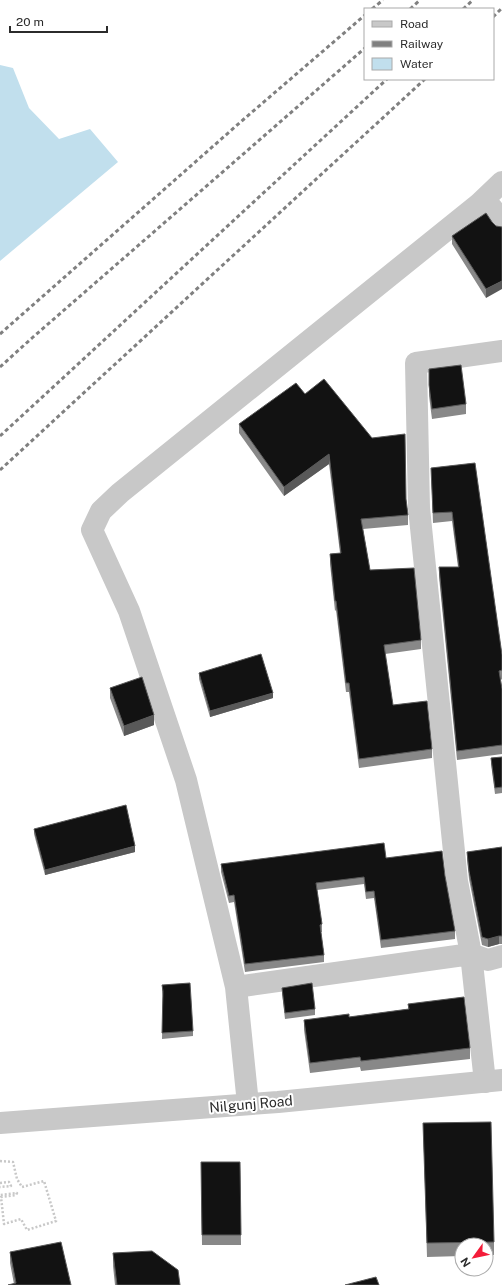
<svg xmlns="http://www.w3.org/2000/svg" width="502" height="1285" font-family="'Public Sans',sans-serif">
<rect width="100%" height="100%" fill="#fff"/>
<!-- water -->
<path fill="#c1dfed" d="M0,65l13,3 16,40 30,31 31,-10 28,33 -118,99z"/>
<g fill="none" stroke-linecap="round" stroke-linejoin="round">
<!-- path -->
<path stroke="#c8c8c8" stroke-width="2.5" stroke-dasharray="2 2" stroke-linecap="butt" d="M0,1161l13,1 4,17 5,8 22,-6 12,40 -29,9 -6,-11 -17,5 -3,-27 15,-2 1,-2 -17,2
M0,1183l9,-1 2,4 -11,1"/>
<!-- minor -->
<path stroke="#c8c8c8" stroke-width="22" d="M480,203l12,5 10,15
M236,987l235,-33 17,6 14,-4
M485,1082l-14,-128 -14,-73 -38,-373 -3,-145 86,-12
M248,1104l-12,-117 -50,-207 -57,-169 -37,-81 9,-19 19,-18 360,-290 22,-21"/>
<!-- tertiary -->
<path stroke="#c8c8c8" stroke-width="22" d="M0,1123l278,-21 224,-22"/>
<!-- rail -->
<path stroke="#808080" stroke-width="3" stroke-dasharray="4 3" stroke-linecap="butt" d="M372,9l11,-9
M410,9l10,-9
M463,9l10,-9
M493,17l9,-9
M0,334l244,-215 121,-104
M0,367l32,-29 333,-290
M0,436l387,-357
M0,470l425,-391"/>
</g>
<!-- wall -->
<path fill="#888" d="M492,222l4,4 -10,72 -34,-54v-8z
M429,369l37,35v10l-34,5 -3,-23z
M305,394l101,105 2,16v10l-45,4 7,41 51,70v9l-36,5 8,51 39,44v9l-73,10 -10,-76h-3l-10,-82 -1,1 -5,-47v-10l10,-1 -11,-89 -45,32 -45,-63v-9z
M475,463l27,192v24l-1,1 1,9v65l-45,6 -18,-183v-10h19l-6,-46 -19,2 -2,-55z
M199,673l74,25 -63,19 -11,-38z
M110,688l44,37 -30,11 -14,-38z
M502,757v36l-7,1 -4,-30v-6z
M34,829l101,23 -90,23 -11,-41z
M502,847v97h-3l-11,3 -6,-2 -13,-66 -2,-20v-7z
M386,858l59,18 10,55v8l-74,9 -7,-50 -8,1 -2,-15 -47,6 5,34v8h-1l3,23v7l-79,10 -11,-70 -5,1 -8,-31v-8z
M162,985l31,46v5l-31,3 1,-43 -1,-6z
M282,988l33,21v6l-30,4 -3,-26z
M408,1004l62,44v11l-109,12 -1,-4 -50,6 -6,-43v-10l45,-3 59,-8z
M423,1123l71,119v13h-8v-10h-24v11l-35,1z
M201,1162h39l1,83h-39z
M10,1252l61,33 -57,-1 -4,-21z
M113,1253l67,32h-65l-2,-19z"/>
<!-- shaded-wall -->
<path fill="#595959" d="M502,281v8l-16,9v-9z
M329,454v10l-45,32v-9z
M273,693v5l-63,19v-6z
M154,715v10l-30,11v-10z
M135,846v6l-90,23v-5z
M499,936v8l-11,3v-8z"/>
<!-- building -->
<path fill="#121212" stroke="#595959" d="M486,213l6,9 4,4 6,1v54l-16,8 -34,-53z
M461,365l5,39 -34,5 -3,-24v-16z
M324,379l48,59 33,-4 1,65 2,16 -47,4 9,51 44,-2 7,72 -37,5 9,60 34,-4 5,48 -73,10 -10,-76h-3l-10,-82h-1l-5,-47 11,-1 -12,-99 -45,33 -45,-63 57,-41 9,11z
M475,463l27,192v15l-3,1 3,18v56l-45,6 -18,-184h20l-7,-55 -19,1 -2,-45z
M261,654l12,39 -63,18 -11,-38z
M142,677l12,38 -30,11 -14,-38z
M502,757v30l-7,1 -4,-30z
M126,805l9,41 -90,24 -11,-41z
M384,843l2,15 56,-7 3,25 10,55 -74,9 -7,-49 -8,1 -2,-15 -48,6 6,41 -2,1 4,30 -79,9 -11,-69 -5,1 -8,-32z
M502,847v89h-3l-11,3 -6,-2 -13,-66 -2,-19z
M190,983l3,48 -31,2 1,-42 -1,-6z
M312,983l3,26 -30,4 -3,-25z
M464,997l6,51 -109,13 -1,-4 -50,6 -6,-43 45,-6v3l60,-8 -1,-5z
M491,1122l3,120 -67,1 -4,-120z
M201,1162h39l1,73h-39z
M61,1242l10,43h-63l8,-2 -6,-31z
M152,1251l26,19 2,15h-63l-4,-32z
M376,1277l3,8h-34z"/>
<g text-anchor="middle" stroke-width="4" stroke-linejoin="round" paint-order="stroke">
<!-- street labels -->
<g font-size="14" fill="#2b2b2b" stroke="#fff">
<text transform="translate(251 1104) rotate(-5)" y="5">Nilgunj Road</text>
</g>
</g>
<!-- legend -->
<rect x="364" y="8" width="130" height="72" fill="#ffffff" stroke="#aaaaaa"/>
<rect x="372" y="21" width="20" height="6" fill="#c8c8c8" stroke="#aaaaaa"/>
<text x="400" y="28" font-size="12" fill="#2b2b2b">Road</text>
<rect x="372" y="41" width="20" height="6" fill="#808080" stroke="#aaaaaa"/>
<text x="400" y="48" font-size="12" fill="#2b2b2b">Railway</text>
<rect x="372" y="58" width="20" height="12" fill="#c1dfed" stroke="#aaaaaa"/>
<text x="400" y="68" font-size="12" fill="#2b2b2b">Water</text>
<!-- north arrow -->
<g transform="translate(474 1257) rotate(237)"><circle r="19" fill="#ffffff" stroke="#aaaaaa"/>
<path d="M0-3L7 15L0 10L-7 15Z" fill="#f41c39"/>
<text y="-6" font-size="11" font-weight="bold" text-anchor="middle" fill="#2b2b2b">N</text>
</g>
<!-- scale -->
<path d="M10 26v6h97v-6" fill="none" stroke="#2b2b2b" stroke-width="2"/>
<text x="16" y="26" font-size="12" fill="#2b2b2b" stroke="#ffffff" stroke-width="3" paint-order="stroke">20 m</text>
</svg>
